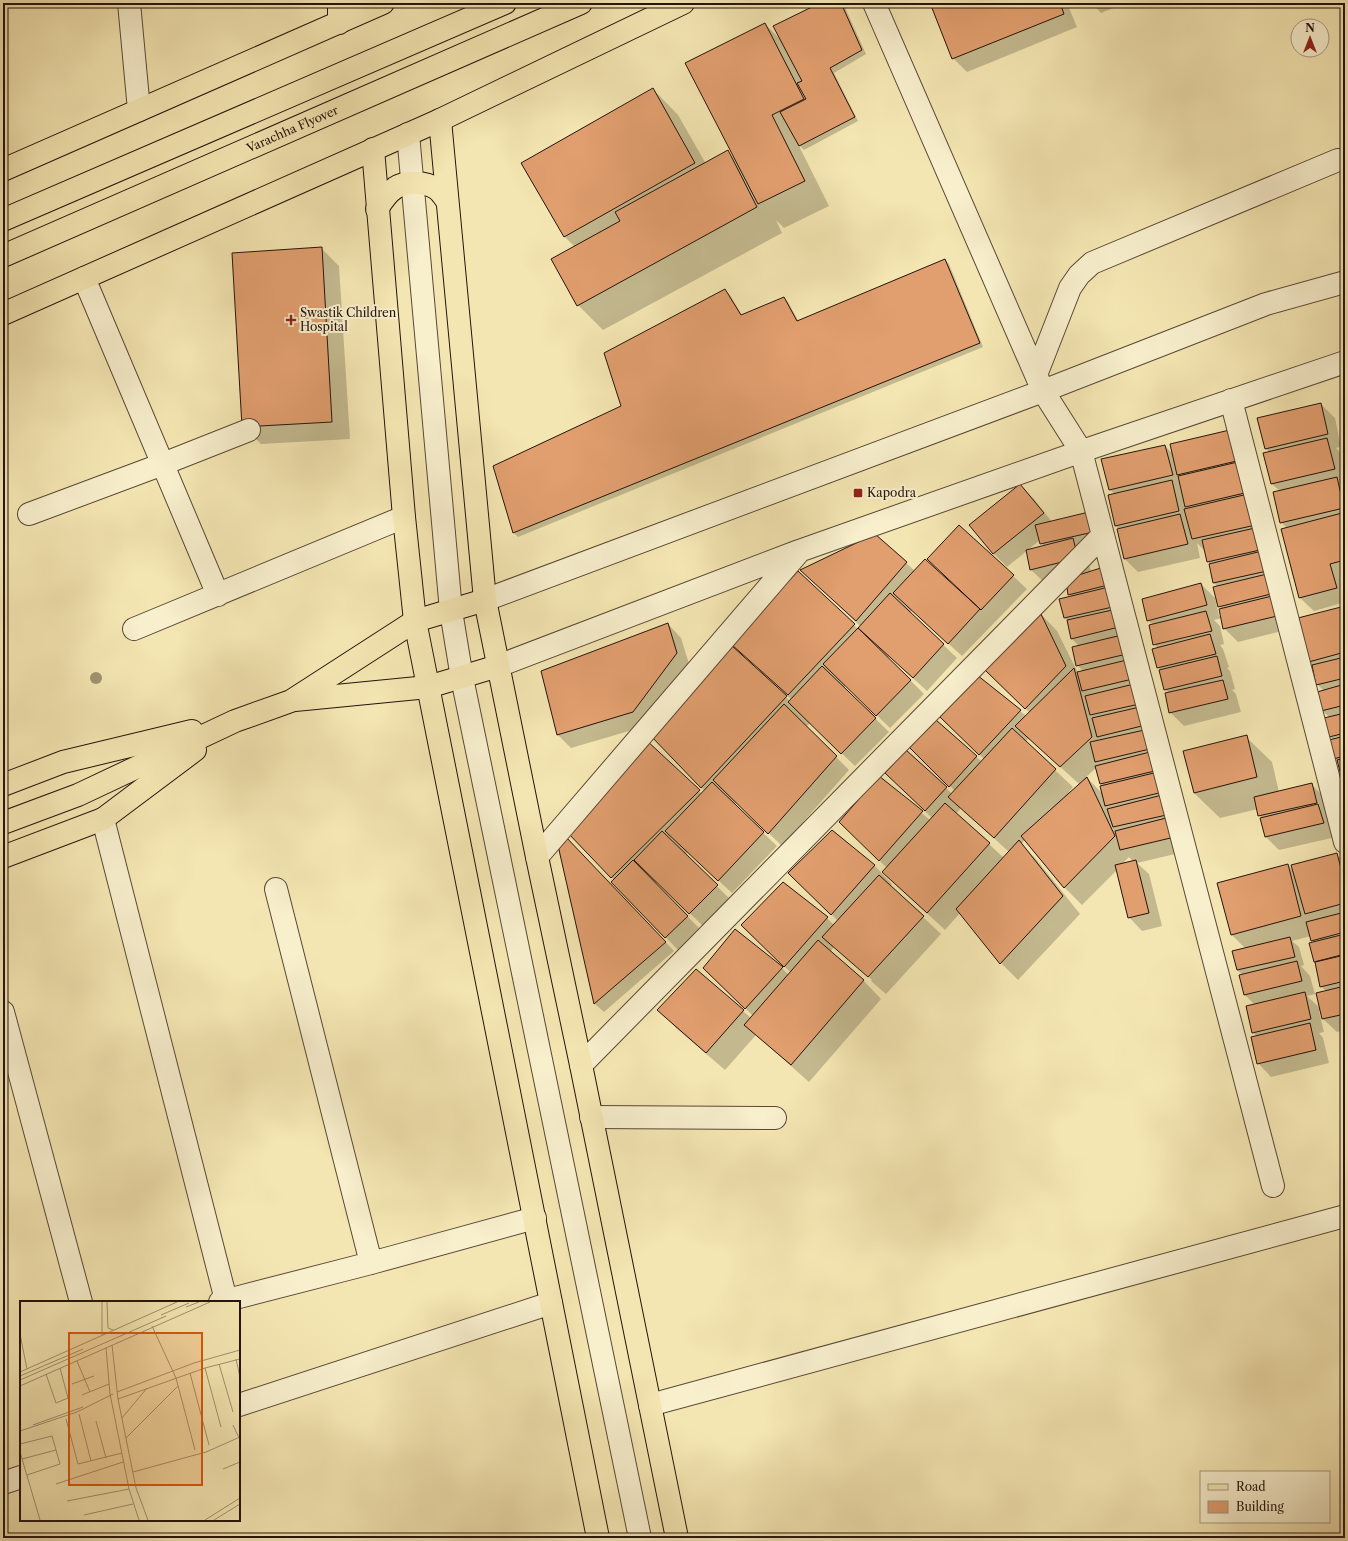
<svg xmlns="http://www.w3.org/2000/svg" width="1348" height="1541" font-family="'Libre Caslon Text',serif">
<rect width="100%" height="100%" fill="#f4e6b2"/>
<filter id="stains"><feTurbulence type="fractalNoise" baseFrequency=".005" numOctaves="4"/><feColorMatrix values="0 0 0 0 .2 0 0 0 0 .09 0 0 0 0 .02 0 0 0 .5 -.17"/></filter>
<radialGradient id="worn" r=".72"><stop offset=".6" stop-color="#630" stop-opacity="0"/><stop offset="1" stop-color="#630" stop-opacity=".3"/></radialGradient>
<!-- shadow -->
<path fill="#0003" fill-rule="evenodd" d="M822,3h21l23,51 -32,19 24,48 -54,29 -6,-6 31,62 -45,22 -8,-8 6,13 -179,97 -25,-25 -3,-58 -10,-10 -42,-73 130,-75 25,26 28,49 22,-12 8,8 29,-136 16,16z
M931,3h136l10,24 -110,45 -14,-14z
M1092,3h34l-25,10z
M321,248l18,18 11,173 -89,5 -18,-18z
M945,260l4,4 34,83 -465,190 -5,-5 109,-125 103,-117 5,5 12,20 42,-17 4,4 11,20z
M1321,404l14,14 6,29 -5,1 5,5 4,19v105h-2l2,8v17l-31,9 -14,-13 -13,-70 -6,-6 -1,-31 -8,-7 -2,-31 -4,-5z
M1233,430l57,199 -52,13 -14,-14 -2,-10 -8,2 6,6 4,18 -4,1 3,4 6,18 -2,1 3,3 5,18 -3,1 4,4 5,18 -57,14 -14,-14 -1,-19 -4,-4 -4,-18 -3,-4v-19l-4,-4 -1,-19 -5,-5 53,-36 14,14 4,18h2l1,-7 -3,-3 -1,-19 -4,-4 -8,-31 -9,-9 3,15 -62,14 -13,-13 -6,-30 -3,-3 -1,-32 -5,-4 55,-44 8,8z
M1020,485l14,14 18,23 54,3 -20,28 5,19 16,-5 85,283 -55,13 12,11 13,52 -20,5 -13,-14 -12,-47 -35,35 -17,-17 -40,-48 -4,4 15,15 44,55 -62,66 -17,-17 -41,-50 -15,17 -62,-58 4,-4 -46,-46 38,-44 51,42 2,-2 -46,-45 60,15 6,6 3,-3 -44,-44 25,-26 46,41 2,-3 -42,-42 78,-6 6,5 4,-3 -26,-25 36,-75 17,18 21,42 6,-1 -7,-7 2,-19 -7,-7 -4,-18 -3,-3 -5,-18 12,-3 -3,-3 -2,-14 -22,3 -14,-13 13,-23 -4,-7 -33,27 -14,-14zM1029,738l51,47 -12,11 -1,-1 6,-8 -48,-45zM1097,767l4,17 3,2 -1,8 -17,-17zM961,808l48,44 -5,6 -48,-44zM1129,857l4,5 -11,2z
M875,535l40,36 43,19 55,-14 14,13 -65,67 -50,-45 -2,2 47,45 -30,33 -38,-35 -1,2 36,36 -34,34 -44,-43 -2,3 45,44 -34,34 -45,-43 -4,4 43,43 -67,76 -45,-44 -3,3 43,41 -45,47 -44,-41 -3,3 45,44 -27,27 -45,-44 -3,2 46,46 -22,21 -67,-69 2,-2 -46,-48 77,-91 57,53 3,-3 -55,-57 111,-63 -28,-27 65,-72 60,57 2,-3 -59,-56zM764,675l27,24 -1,2 -27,-25z
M1345,607v174l-2,-3 -4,-15 -5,-5 -1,-18 -3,-4 -1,-19 -7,-7 2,-19 -7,-7 -3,-13 -8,-9z
M668,624l13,14 9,29 -44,59 -75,22 -14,-14z
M1246,737l26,25 7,30 32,-8 18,18 7,35 -57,13 -13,-13 -4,-19 -3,-3 -1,-6 -38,9 -26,-25z
M832,831l43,35 17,18 -2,2 51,48 -55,60 -15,-13 1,-1 -38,-33 -4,5 34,29 17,18 -72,83 -53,-47 -31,35 -49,-42 -17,-18 37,-40 55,48 2,-2 -48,-48h77l7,7 2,-2 -49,-48 85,-7 7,7 4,-4 -30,-30z
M559,841l14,4 101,106 -70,61 -9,-8z
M1336,854l9,9v167l-8,2 -14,-13 -2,-8h-2l5,21 -5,1 4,5 6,25 -58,14 -13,-14 -1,-26 -4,-5 2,-27 -11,-11 -1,-19 -6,-5 -4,-18 13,-3 -15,-15 57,-69 6,7zM1311,936l1,4 3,3v18l6,25 5,5 -5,18 -14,-13 8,-2 -5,-18 -9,-10 3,-1 -5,-18 -7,-6z"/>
<!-- building -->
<path fill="#e19e6e" stroke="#24130c" d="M820,3h21l21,47 -32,18 25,49 -56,29 -19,-34 26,-13 -9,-16 5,-2 -29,-55z
M930,3h130l4,11 -112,45z
M765,23l39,76 -32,16 33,66 -47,23 -73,-141z
M653,88l42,75 -131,74 -43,-74z
M728,150l29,57 -180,99 -26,-47 69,-38 -5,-9z
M322,247l10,175 -90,5 -10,-174z
M945,259l35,84 -467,190 -20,-67 128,-60 -17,-53 121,-64 16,26 43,-18 13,24z
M1321,403l7,31 -63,15 -8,-31z
M1234,429l7,31 -64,15 -7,-31z
M1327,438l8,31 -64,15 -8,-31z
M1165,445l8,30 -64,15 -8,-31z
M1242,461l7,31 -64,15 -7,-31z
M1337,477l7,31 -64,15 -7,-31z
M1345,478v21l-5,-20z
M1172,480l7,31 -64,15 -7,-31z
M1020,484l24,29 -51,41 -24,-29z
M1248,494l8,31 -64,14 -8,-30z
M1093,511l5,20 -58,13 -5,-19z
M1342,513l3,10v37l-15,4 7,24 -38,10 -18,-69z
M1180,514l8,30 -64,15 -7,-30z
M959,525l55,50 -33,35 -54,-51z
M1255,528l5,22 -53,12 -5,-22z
M875,534l32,28 -51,59 -56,-51z
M1073,538l5,20 -48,12 -4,-20z
M1262,551l5,20 -54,12 -4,-19z
M925,559l55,50 -32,35 -55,-51z
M1107,566l5,18 -44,11 -2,-16z
M798,571l57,53 -67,71 -57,-51z
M1267,574l4,20 -53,13 -5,-20z
M1201,583l6,22 -60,16 -5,-22z
M1113,586l4,20 -53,12 -5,-19z
M890,593l54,51 -31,34 -55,-50z
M1272,596l5,20 -54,13 -4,-20z
M1345,606v46l-40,11 -11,-44z
M1117,609l6,17 -52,13 -4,-19z
M1206,611l6,20 -59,14 -4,-20z
M1040,612l26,54 -41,43 -40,-39z
M668,623l9,30 -44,59 -76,23 -16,-64z
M858,628l53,52 -35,36 -53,-52z
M1126,634l5,19 -55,13 -4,-19z
M1210,634l6,20 -59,14 -5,-19z
M731,645l56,51 -86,92 -52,-54z
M1217,656l5,20 -58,14 -5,-20z
M1345,657v21l-29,7 -4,-20z
M1131,659l6,19 -55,13 -5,-19z
M822,666l54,52 -35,36 -53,-52z
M1074,668l18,69 -32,30 -45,-41z
M977,675l44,35 -42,45 -39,-38z
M1223,680l5,19 -59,14 -4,-20z
M1138,683l6,20 -54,12 -5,-19z
M1345,684v21l-24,6 -4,-19z
M784,704l53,52 -69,78 -55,-54z
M1144,706l6,18 -53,13 -5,-19z
M1345,713v20l-16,4 -5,-19z
M936,720l41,36 -28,31 -40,-40z
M1012,728l44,41 -62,69 -46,-41z
M1149,729l5,19 -59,14 -5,-20z
M1247,735l10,42 -63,16 -11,-42z
M1345,736v20l-12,3 -4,-19z
M645,739l55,51 -89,88 -44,-46z
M906,750l41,37 -22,24 -40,-38z
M1154,751l5,19 -59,14 -5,-18z
M1345,758v20l-3,1 -5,-19z
M1158,772l5,20 -58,14 -5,-20z
M879,776l44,35 -44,50 -40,-39z
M1087,777l28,59 -51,52 -43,-52z
M712,782l52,50 -46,49 -53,-50z
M1312,783l5,20 -59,13 -4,-19z
M1166,794l5,20 -58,13 -6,-18z
M945,803l45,40 -63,70 -45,-41z
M1318,804l6,19 -59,14 -5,-19z
M1174,816l5,20 -59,14 -5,-19z
M832,830l43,35 -44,50 -43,-42z
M662,831l56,54 -29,29 -55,-54z
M564,835l102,107 -72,62 -37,-163z
M1019,840l44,56 -63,68 -44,-55z
M1337,853l8,31v19l-40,11 -14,-49z
M633,860l55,56 -23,22 -54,-56z
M1136,860l13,53 -21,5 -13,-53z
M1288,864l13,52 -70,19 -14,-52z
M879,875l45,41 -56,61 -46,-40z
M783,882l45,35 -44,50 -43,-42z
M1345,912v20l-34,9 -5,-19z
M735,929l48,38 -38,42 -42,-41z
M1345,934v20l-31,8 -5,-19z
M1290,937l5,20 -58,13 -5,-19z
M818,940l46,40 -73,85 -47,-40z
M1345,955v26l-25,6 -5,-25z
M1297,961l5,20 -58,14 -5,-20z
M696,969l48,41 -38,43 -49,-43z
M1345,986v28l-23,5 -6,-26z
M1305,992l6,27 -59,14 -6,-27z
M1310,1023l6,27 -59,14 -6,-27z"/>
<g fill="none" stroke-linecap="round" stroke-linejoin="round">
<!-- minor casing -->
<g stroke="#584836" stroke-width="24">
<path id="minor" d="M129,3l10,107
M874,3l169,388 38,60 192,735
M408,134l43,477 11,67 178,860
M84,278l134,317
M1036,375l34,-87 9,-13 13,-12 246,-103
M1231,400l114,442
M29,514l134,-50 86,-34
M485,600l558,-209 223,-87 79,-22
M134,629l270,-112
M498,666l301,-115 286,-101 260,-88
M103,819l123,481
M537,857l261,-304
M276,889l95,374
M3,1012l78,290
M581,1065l522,-530
M591,1117l184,1
M220,1302l151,-39 164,-45
M239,1405l312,-102
M650,1405l695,-189
M3,1483l18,-6"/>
</g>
<!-- major casing -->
<g stroke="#24130c" stroke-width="24">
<g id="major">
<path d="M339,3v20"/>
<path d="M440,120l45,480 52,257 44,208 96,473"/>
<path d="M373,149l31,368 11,104 183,917"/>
<path d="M3,170l380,-167"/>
<path d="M377,209c5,-8 10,-16 18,-21 12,-8 31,-6 42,1 4,3 7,8 10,12"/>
<path d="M3,220l502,-217"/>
<path id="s1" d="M3,256l578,-253"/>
<path d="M3,314l437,-194 243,-117"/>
<path d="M295,700l133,-13 70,-21"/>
<path d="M3,785l60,-23 129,-31"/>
<path d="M3,823l75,-28 157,-74 56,-20 124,-80 70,-21"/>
<path d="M3,857l100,-38 92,-69"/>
</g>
</g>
<!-- minor -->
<use href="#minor" stroke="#f8efcd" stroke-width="22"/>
<!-- major -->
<use href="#major" stroke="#f4e6b2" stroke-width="22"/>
</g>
<!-- trees -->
<circle fill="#9f946f" cx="96" cy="678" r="6"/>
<!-- markers -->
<g fill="#8f2418" stroke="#f8efcd" stroke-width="1.5">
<path d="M289 314h4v4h4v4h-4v4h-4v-4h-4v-4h4z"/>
<rect x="853" y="488" width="10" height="10" rx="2"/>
</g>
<g text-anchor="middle" stroke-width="4" stroke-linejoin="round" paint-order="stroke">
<!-- street labels -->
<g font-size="12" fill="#24130c" stroke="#f8efcd">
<text dy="4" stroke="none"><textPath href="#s1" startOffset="316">Varachha Flyover</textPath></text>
</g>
<!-- poi labels -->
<g font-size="12" fill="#24130c" stroke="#f8efcd" text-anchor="start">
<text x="300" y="317">Swastik Children<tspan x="300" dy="14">Hospital</tspan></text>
<text x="867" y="497">Kapodra</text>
</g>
</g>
<!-- overview -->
<g transform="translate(20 1301)">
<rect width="220" height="220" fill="#f4e6b2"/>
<path fill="none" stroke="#a19270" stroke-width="1" d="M82,1v33M87,1l1,26 5,2M166,6l13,-5M141,14l28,-12M132,25l24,52 19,72M0,33l7,35M92,44l6,54 18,89 12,32M86,47l4,46 19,95 10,31M216,58l4,18M57,60l13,31M199,63l14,48M185,67l16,59M0,71l157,-70M170,72l19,72M26,73l10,29 12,-5 -8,-30M0,75l63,-27M0,79l146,-64M52,83l22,-8M0,85l190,-84M97,91l77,-29 46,-13M62,94l27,-11M98,98l87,-31 35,-9M59,113l12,47M102,117l25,-30M46,118l12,45 44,-11M76,120l10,37M13,124l50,-18M213,124l6,13M0,130l57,-19 36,-18M106,137l52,-52M0,143l32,-8 8,28 -33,11M0,151l20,68M2,158l34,-9M203,168l17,-7M113,171l73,-20 34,-15M36,183l67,-22M47,200l62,-12M64,214l49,-11M185,219l35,-22M194,219l26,-16"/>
<path fill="#de560c" fill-opacity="0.15" stroke="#de560c" stroke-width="2" d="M49,32h133v152h-133z"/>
<rect width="220" height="220" fill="none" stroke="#24130c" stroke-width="2"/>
</g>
<!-- margin -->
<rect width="1348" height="1541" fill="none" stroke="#f4e6b2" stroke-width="16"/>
<rect x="4" y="4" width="1340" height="1533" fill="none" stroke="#24130c" stroke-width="2"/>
<rect x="8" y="8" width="1332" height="1525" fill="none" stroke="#24130c"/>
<!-- legend -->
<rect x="1200" y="1471" width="130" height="52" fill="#f8efcd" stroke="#a39780"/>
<rect x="1208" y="1484" width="20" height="6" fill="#f4e6b2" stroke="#a39780"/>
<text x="1236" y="1491" font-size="12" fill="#24130c">Road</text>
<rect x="1208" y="1501" width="20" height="12" fill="#e19e6e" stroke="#a39780"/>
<text x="1236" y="1511" font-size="12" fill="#24130c">Building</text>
<!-- north arrow -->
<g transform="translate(1310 38)"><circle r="19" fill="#f8efcd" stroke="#a39780"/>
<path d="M0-3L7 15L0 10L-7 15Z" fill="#8f2418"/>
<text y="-6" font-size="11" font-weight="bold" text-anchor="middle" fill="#24130c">N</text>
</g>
<rect width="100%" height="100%" filter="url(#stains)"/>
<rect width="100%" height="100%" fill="url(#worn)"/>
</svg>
